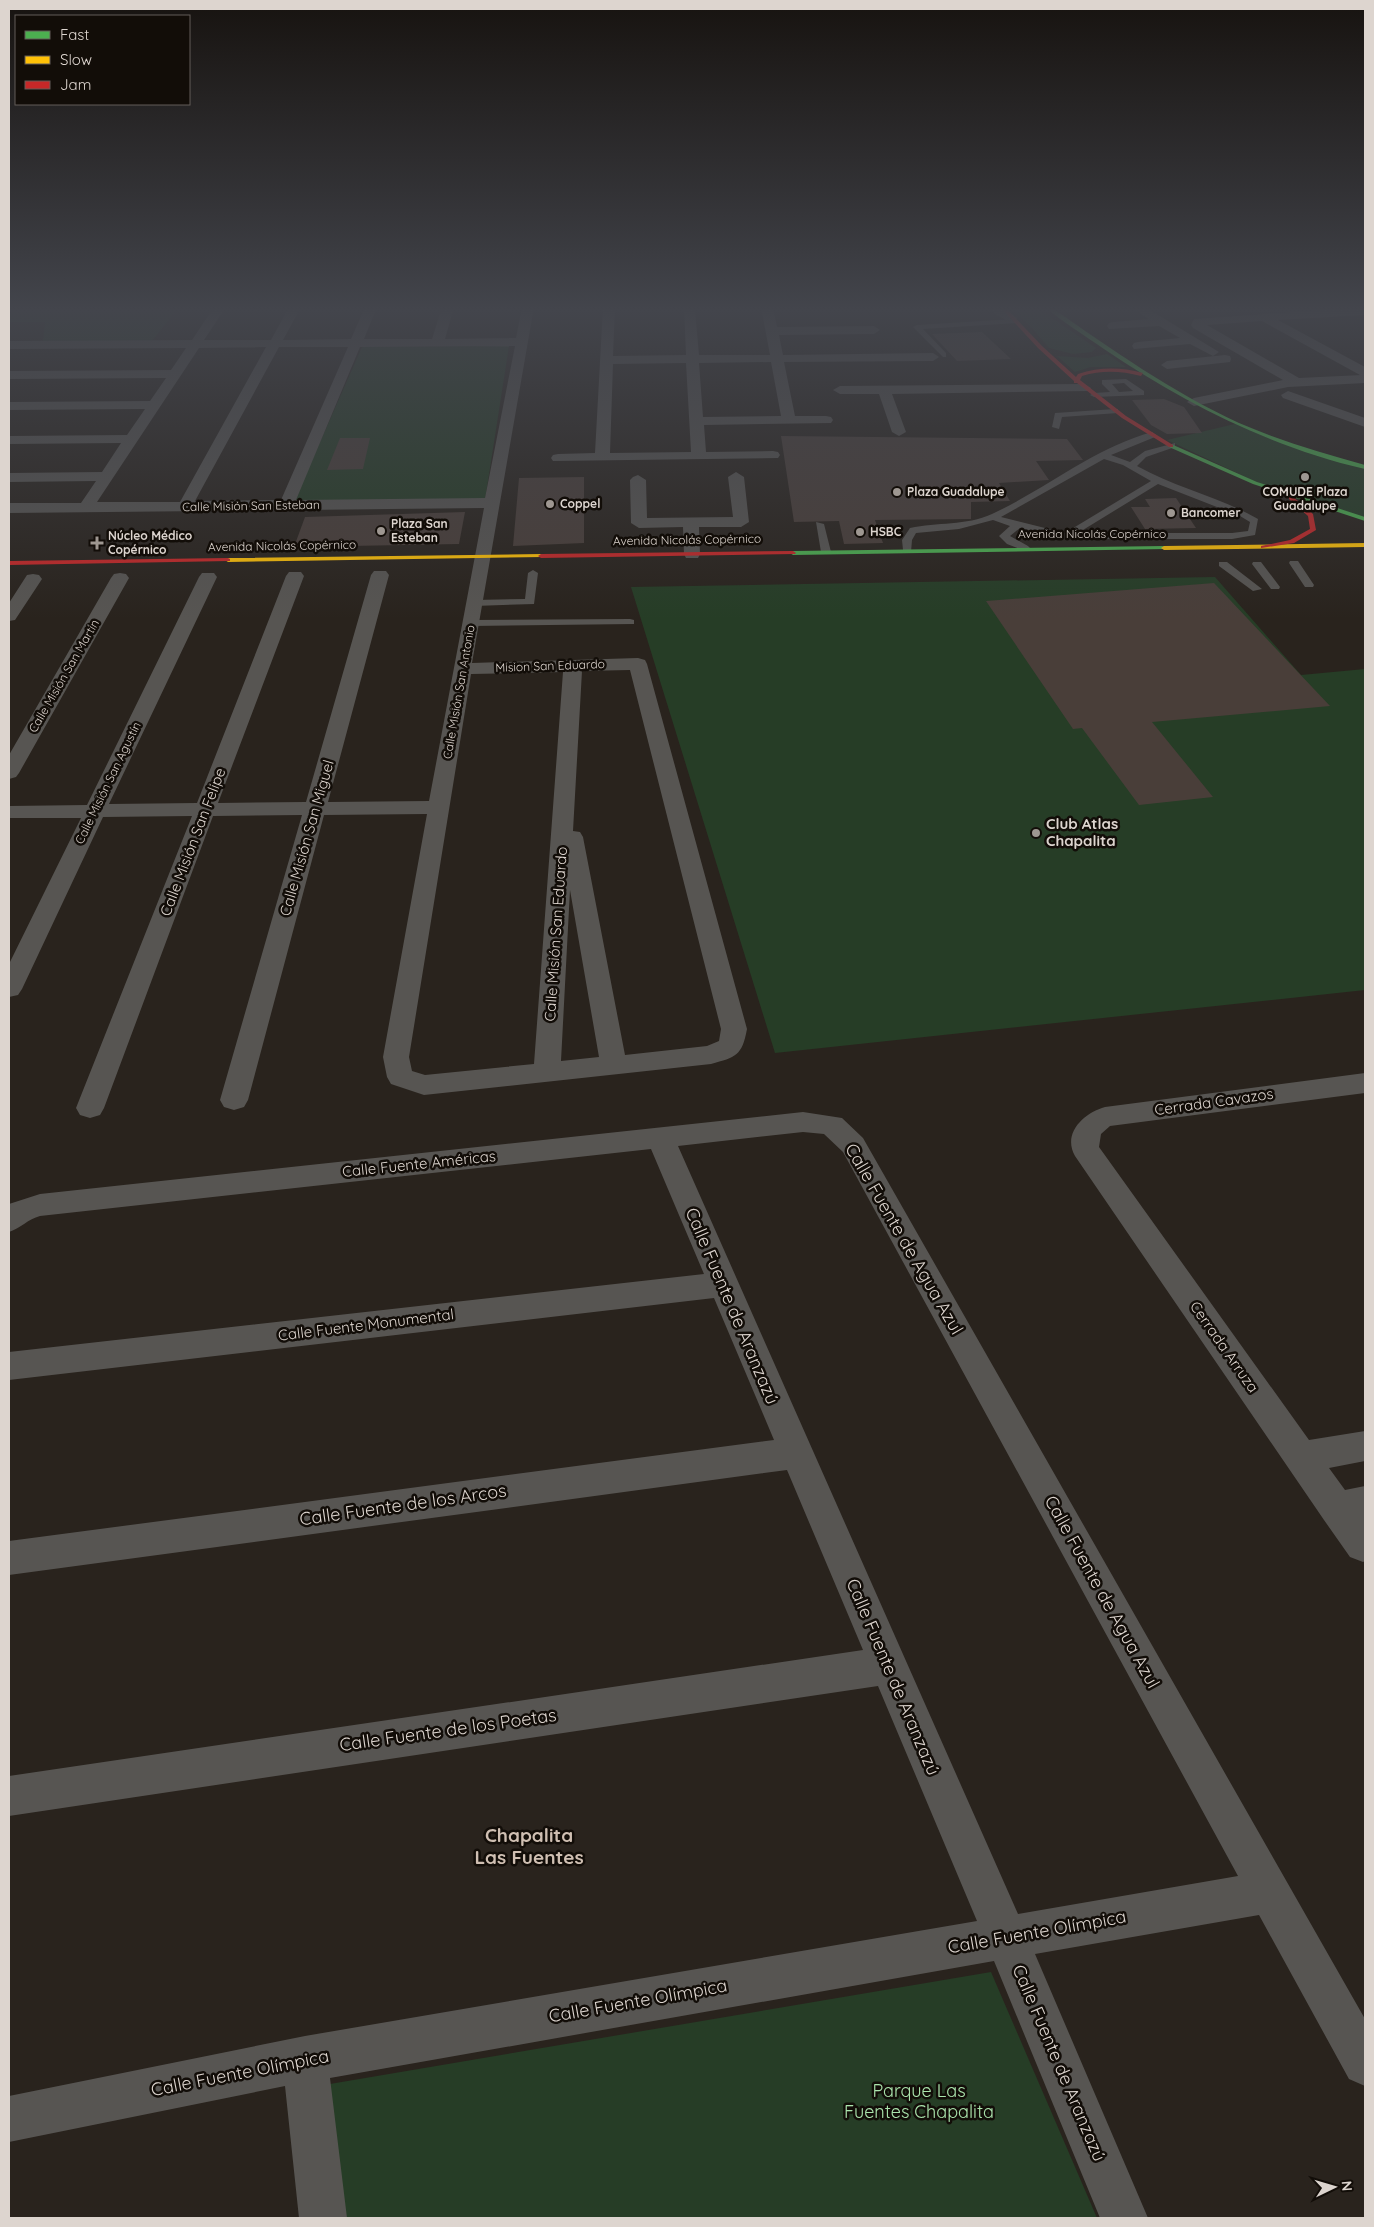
<svg xmlns="http://www.w3.org/2000/svg" width="1374" height="2227" font-family="Quicksand,sans-serif">
<rect width="100%" height="100%" fill="#29231d"/>
<!-- green -->
<path fill="#263d26" d="M9,307h170l-27,34h-109l2,-19h-36z
M1010,307h26l60,41 -4,4 -19,2 -24,-6 -17,-20z
M509,346l-24,154 -191,1 68,-154z
M1107,354l19,13h-35l-16,5 -18,-16 31,2z
M1239,423l53,21 73,23v50l-98,-30 -100,-47z
M1215,577l86,98 64,-6v321l-590,63 -144,-466z
M991,1972l106,246h-758l-15,-133z"/>
<!-- building -->
<path fill="#493e39" d="M982,332l29,27 -54,2 -25,-27z
M1164,399l20,8 18,26 -35,1 -16,-9 -19,-25z
M781,436l286,3 16,21 -47,1 13,19 -50,3 11,18 -39,1v17l-96,1 8,23 -39,1 -5,-23 -45,1z
M340,438h30l-7,31 -36,1z
M584,477v66l-71,3 6,-68z
M1176,498l20,30 -51,1 -14,-22h19l-5,-8z
M465,512l-6,32 -165,3 11,-30z
M1214,583l116,123 -178,16 61,75 -74,8 -57,-77 -9,1 -87,-128z"/>
<g fill="none" stroke-linecap="round" stroke-linejoin="round">
<!-- lane -->
<path fill="#575552" fill-rule="evenodd" d="M1014,319l3,4 -94,6 23,24v4h-3l-30,-30 4,-2z
M1126,379l18,12v4l-50,2 -4,-2 4,-2 16,-1 -8,-8v-4zM1124,383l9,8 -14,1 -7,-8z
M1115,409h3v4l-56,4 -3,12 -7,-2 3,-14z
M1152,432l4,3 -1,2 -44,18 19,7 15,-11 30,-8v4l-29,10 -9,9c39,22 83,31 121,53l-3,16 -23,4h-165l-47,-11 -10,8 18,10 2,2 -5,3 -18,-7 -8,-8 11,-10 -17,-6 -34,9 -43,4 -4,7 -1,12 -8,-2 -1,-10 8,-12c27,-6 56,-2 82,-14 54,-25 102,-66 160,-82zM1104,459l19,6 28,16 -86,52 -64,-16zM1158,484l82,32 10,6 -2,9 -16,2h-154z
M816,522l8,2 7,28 -2,2 -8,-2z
M1290,561h8l16,24 -1,2h-8l-16,-24z
M1219,562h8l35,27 -9,2 -34,-25z
M1253,562h8l19,25 -1,2h-8l-19,-25z
M533,570l5,3 -4,31 -60,2 -5,-3 5,-3 51,-1 3,-26z
M630,619l4,1v4l-163,2 -5,-3 5,-3z"/>
<!-- street -->
<path fill="#575552" fill-rule="evenodd" d="M214,307h12l-22,33h67l18,-33h12l-18,33 68,-1 14,-32h12l-13,32h68l10,-32h12l-9,32 71,-1 6,-31h12l-62,356 166,-5 7,2 2,4 100,365c-5,27 -11,28 -36,35l-287,31 -33,-11 -4,-7 -4,-20 44,-243 -103,1 -76,285 -4,7 -10,3 -10,-3 -4,-7 82,-285 -89,1 -109,292 -4,7 -10,3 -10,-3 -4,-7 116,-292 -89,1 -81,172 -4,6 -9,2v-33l72,-146h-72v-12l78,-1 112,-228 3,-4h12l3,4 -108,227 88,-1 89,-227 3,-4h12l3,4 -86,227 88,-1 65,-227 3,-4h12l3,4 -61,227 101,-1 55,-293 -475,5v-10h72l15,-22 -87,1v-9l93,-1 19,-29 -112,1v-8l118,-1 18,-26 -136,1v-8l141,-1 16,-23 -157,1v-8l162,-1 15,-22 -177,1v-8l183,-1zM515,346l-30,152 -189,2 64,-153zM266,347l-86,155h-83l102,-154zM279,347h69l-67,153 -86,1zM630,670l91,359 -2,12 -12,5 -82,9 -42,-218 -3,-5 -7,-1 9,-160zM563,672l-29,392 -109,11 -13,-4 -3,-14 62,-383zM570,890l29,167 -38,4z
M603,307h12l-2,49 73,-1 -2,-48 11,2 4,46h71l-9,-48h12l4,20 97,-1 6,4 -6,4 -95,1 4,20 150,-2 6,4 -6,4 -149,1 11,54h31l5,1 2,3 -2,3 -127,2 2,27 67,-1 5,1 2,3 -2,3 -225,3 -2,-3 2,-3 5,-1 37,-1zM771,362l10,54 -78,1 -4,-54zM686,363l5,89 -81,1 3,-89z
M984,307h16l17,11 -2,3h-8z
M1130,307h15l74,45 -6,4 -23,-12 -56,5 -2,-3 2,-3 4,-1 42,-4 -21,-12 -50,3 -2,-3 2,-3 4,-1 36,-3z
M1365,307v8l-87,5 87,47v16l-77,4 -94,19 -7,-4 7,-4 89,-18 -90,-52 -2,-3 3,-6zM1262,321l98,54h2l-63,3 -92,-53z
M1225,355l5,1 1,3 -1,3 -63,7 -6,-4 6,-4z
M1084,384l7,4 -2,3 -197,3 14,38 -7,4 -7,-4 -13,-38h-39l-7,-4 7,-4z
M1288,391l77,27v9l-82,-29 -2,-3z
M736,472l8,5 5,45 -8,5h-42l1,27 -2,4h-12l-2,-4 -1,-27 -44,1 -8,-5 -1,-43 3,-3 5,-2 8,5 1,38 86,-1 -5,-40z
M120,573l6,1 3,4 -110,195 -3,4 -7,2v-24l102,-177 3,-4z
M33,574l6,1 3,4 -27,41 -6,1v-18l18,-28z
M1365,1073v20l-255,33 -9,8 -2,13 210,293 56,-9v30l-36,7 16,22 20,-4v75l-2,1 -13,-5 -26,-37 -249,-364c-13,-23 9,-43 30,-49z
M803,1112l39,6 21,20 502,881v67l-16,-7 -90,-164 -224,39 113,264h-48l-106,-257 -664,117 17,140h-48l-14,-132 -276,56v-46l296,-60 672,-115 -99,-235 -869,130v-40l854,-126 -76,-180 -778,105v-34l765,-101 -60,-142 -705,82v-28l695,-78 -53,-125 -611,67c-12,3 -19,12 -31,16v-28l31,-10zM803,1132l21,2 19,18 395,724 -220,38 -340,-768z"/>
<!-- fast -->
<path fill="#4caf50" fill-rule="evenodd" d="M1045,307h6c60,42 121,85 188,116 41,18 84,30 126,42v4c-95,-22 -181,-66 -261,-120 -20,-14 -41,-27 -59,-42z
M1171,444l86,38 108,35v4l-112,-37 -84,-37 -1,-1z
M1164,546l3,2 -1,1 -373,6 -3,-2 3,-2z"/>
<!-- slow -->
<path fill="#ffc107" fill-rule="evenodd" d="M1365,543v4l-201,3 -3,-2 3,-2z
M541,554l3,2 -1,1 -315,5 -3,-2 3,-2z"/>
<!-- jam -->
<path fill="#c62828" fill-rule="evenodd" d="M1000,307h5l37,39 34,31 2,-3c22,-7 42,-7 65,-1l-2,3c-20,-5 -39,-6 -59,0l-2,4 46,36 47,29v2h-4l-47,-29 -45,-35h-3v-2l-36,-33z
M1289,497h4l20,17 3,16 -22,13 -33,5v-2l29,-6 20,-11 -2,-13 -19,-17z
M793,551l3,2 -1,1 -254,4 -3,-2 3,-2z
M228,558l2,1v2l-221,4v-4z"/>
</g>
<!-- sky -->
<linearGradient id="sky" x2="0" y2="1"><stop stop-color="#171310"/><stop offset="0.5" stop-color="#43454c"/><stop offset="1" stop-color="#43454c" stop-opacity="0"/></linearGradient>
<rect width="1374" height="619" fill="url(#sky)"/>
<!-- markers -->
<g fill="#9e9791" stroke="#120d08" stroke-width="2">
<circle cx="1305" cy="477" r="5"/>
<circle cx="897" cy="492" r="5"/>
<circle cx="550" cy="504" r="5"/>
<circle cx="1171" cy="513" r="5"/>
<circle cx="381" cy="531" r="5"/>
<circle cx="860" cy="532" r="5"/>
<path d="M94.5 535.5h5v5h5v5h-5v5h-5v-5h-5v-5h5z"/>
<circle cx="1036" cy="833" r="5"/>
</g>
<g text-anchor="middle" stroke-width="5" stroke-linejoin="round" paint-order="stroke">
<!-- far-poi labels -->
<g font-size="12" font-weight="bold" fill="#ddd5cf" stroke="#120d08" text-anchor="start">
<text x="907" y="496">Plaza Guadalupe</text>
<text x="1305" y="496" text-anchor="middle">COMUDE Plaza<tspan x="1305" dy="14">Guadalupe</tspan></text>
<text x="560" y="508">Coppel</text>
<text x="1181" y="517">Bancomer</text>
<text x="391" y="528">Plaza San<tspan x="391" dy="14">Esteban</tspan></text>
<text x="870" y="536">HSBC</text>
<text x="108" y="540">Núcleo Médico<tspan x="108" dy="14">Copérnico</tspan></text>
</g>
<!-- far-street labels -->
<g font-size="12" fill="#ddd5cf" stroke="#120d08">
<text transform="translate(251 506) rotate(-1)" y="4">Calle Misión San Esteban</text>
<text x="1092" y="538">Avenida Nicolás Copérnico</text>
<text transform="translate(687 540) rotate(-1)" y="4">Avenida Nicolás Copérnico</text>
<text transform="translate(282 546) rotate(-1)" y="4">Avenida Nicolás Copérnico</text>
<text transform="translate(550 666) rotate(-2)" y="4">Mision San Eduardo</text>
<text transform="translate(64 676) rotate(-60)" y="4">Calle Misión San Martin</text>
<text transform="translate(459 692) rotate(-80)" y="4">Calle Misión San Antonio</text>
<text transform="translate(108 783) rotate(-64)" y="4">Calle Misión San Agustín</text>
</g>
<!-- poi labels -->
<g font-size="15" font-weight="bold" fill="#ddd5cf" stroke="#120d08" text-anchor="start">
<text x="1046" y="829">Club Atlas<tspan x="1046" dy="17">Chapalita</tspan></text>
</g>
<!-- street labels -->
<g font-size="15" fill="#ddd5cf" stroke="#120d08">
<text transform="translate(307 838) rotate(-74)" y="5">Calle Misión San Miguel</text>
<text transform="translate(193 842) rotate(-69)" y="5">Calle Misión San Felipe</text>
<text transform="translate(556 934) rotate(-86)" y="5">Calle Misión San Eduardo</text>
<text transform="translate(1214 1102) rotate(-8)" y="5">Cerrada Cavazos</text>
<text transform="translate(419 1164) rotate(-6)" y="5">Calle Fuente Américas</text>
<text transform="translate(366 1325) rotate(-7)" y="5">Calle Fuente Monumental</text>
<text transform="translate(1224 1347) rotate(55)" y="5">Cerrada Arruza</text>
</g>
<!-- near-street labels -->
<g font-size="18" fill="#ddd5cf" stroke="#120d08">
<text transform="translate(904 1239) rotate(60)" y="6">Calle Fuente de Agua Azul</text>
<text transform="translate(732 1306) rotate(67)" y="6">Calle Fuente de Aranzazú</text>
<text transform="translate(403 1505) rotate(-8)" y="6">Calle Fuente de los Arcos</text>
<text transform="translate(1102 1592) rotate(61)" y="6">Calle Fuente de Agua Azul</text>
<text transform="translate(893 1677) rotate(67)" y="6">Calle Fuente de Aranzazú</text>
<text transform="translate(448 1730) rotate(-8)" y="6">Calle Fuente de los Poetas</text>
<text transform="translate(1037 1932) rotate(-10)" y="6">Calle Fuente Olímpica</text>
<text transform="translate(638 2001) rotate(-10)" y="6">Calle Fuente Olímpica</text>
<text transform="translate(1059 2063) rotate(67)" y="6">Calle Fuente de Aranzazú</text>
<text transform="translate(240 2073) rotate(-11)" y="6">Calle Fuente Olímpica</text>
</g>
<!-- near-park labels -->
<g font-size="18" fill="#abe5ad" stroke="#120d08">
<text x="919" y="2097">Parque Las<tspan x="919" dy="21">Fuentes Chapalita</tspan></text>
</g>
<!-- near-neighbourhood labels -->
<g font-size="19" font-weight="bold" fill="#cfbfb2" stroke="#120d08">
<text x="529" y="1842">Chapalita<tspan x="529" dy="22">Las Fuentes</tspan></text>
</g>
</g>
<!-- border -->
<rect width="1374" height="2227" fill="none" stroke="#ddd5cf" stroke-width="20"/>
<!-- legend -->
<rect x="15" y="15" width="175" height="90" fill="#120d08" stroke="#635d58"/>
<rect x="25" y="31" width="25" height="8" fill="#4caf50" stroke="#635d58"/>
<text x="60" y="40" font-size="15" fill="#ddd5cf">Fast</text>
<rect x="25" y="56" width="25" height="8" fill="#ffc107" stroke="#635d58"/>
<text x="60" y="65" font-size="15" fill="#ddd5cf">Slow</text>
<rect x="25" y="81" width="25" height="8" fill="#c62828" stroke="#635d58"/>
<text x="60" y="90" font-size="15" fill="#ddd5cf">Jam</text>
<!-- north arrow -->
<g transform="translate(1334 2187) rotate(85)" stroke="#120d08" stroke-width="4" paint-order="stroke">
<path d="M0-4L9 19L0 12L-9 19Z" fill="#ddd5cf"/>
<text y="-8" font-size="14" font-weight="bold" text-anchor="middle" fill="#ddd5cf">N</text>
</g>
</svg>
